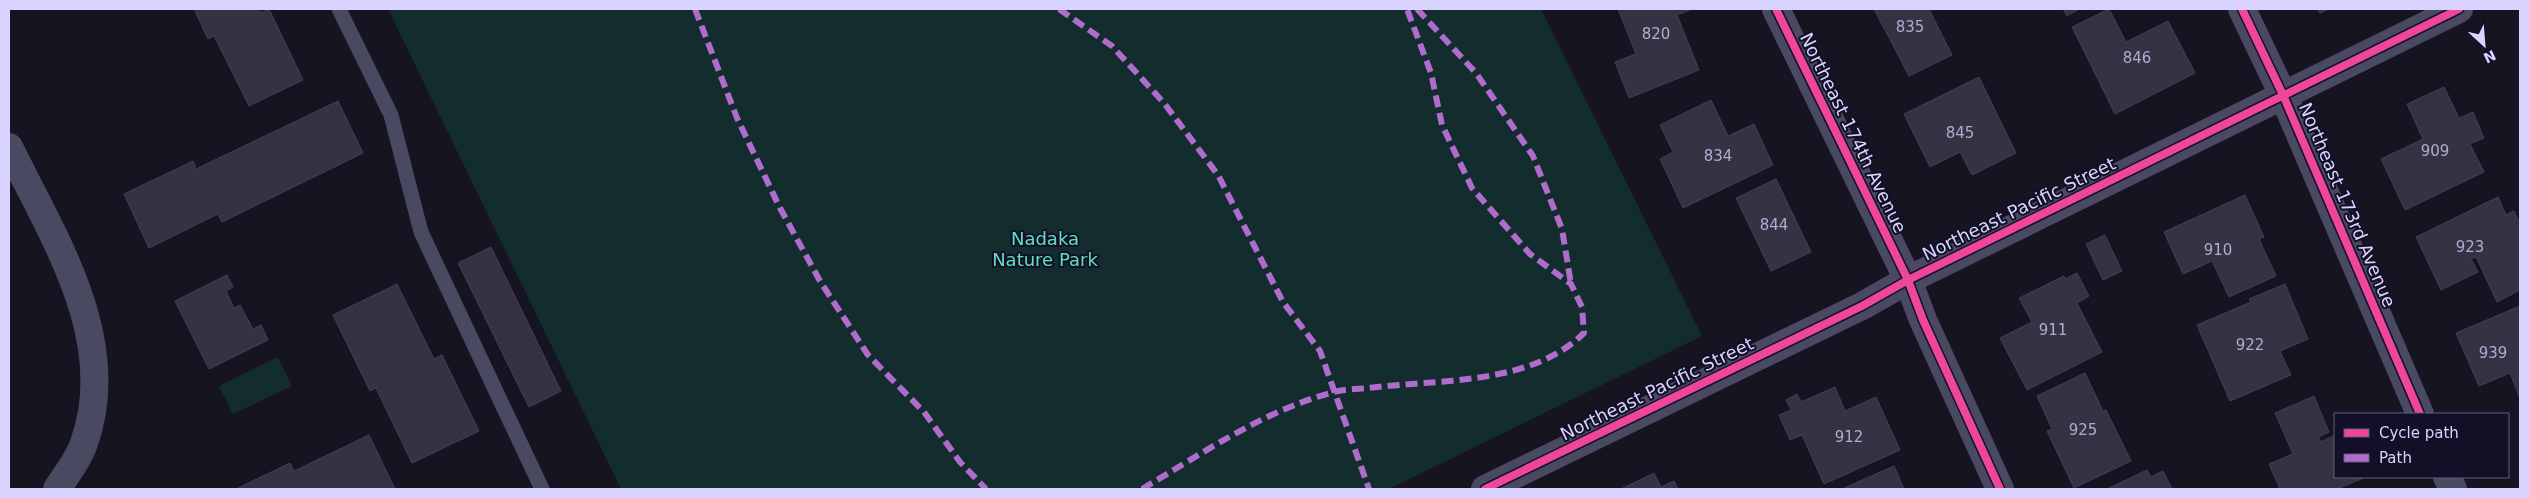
<svg xmlns="http://www.w3.org/2000/svg" width="2529" height="498" font-family="'DejaVu Sans',sans-serif">
<rect width="100%" height="100%" fill="#161421"/>
<!-- green -->
<path fill="#132c2d" d="M388,9h1153l161,327 -313,153h-768z
M278,357l14,29 -59,28 -14,-28z"/>
<!-- building -->
<path fill="#343243" stroke="#433f54" d="M194,9h65l2,4 8,-4 34,71 -54,26 -35,-70 -6,3z
M1618,9h74l-15,6 22,55 -70,28 -14,-36 21,-8z
M1874,9h55l23,46 -43,21z
M2063,9h16l-12,7z
M2109,9l17,33 42,-21 27,52 -80,41 -43,-87z
M2317,9h12l-9,4z
M1979,77l37,76 -44,22 -12,-23 -30,15 -26,-53z
M2444,87l15,31 14,-6 11,26 -14,6 14,28 -79,38 -24,-51 42,-20 -16,-35z
M1711,100l17,36 26,-12 19,41 -90,43 -23,-49 13,-7 -13,-27z
M338,101l25,52 -141,69 -4,-8 -69,34 -25,-54 69,-33 3,8z
M1776,179l35,73 -40,19 -35,-73z
M2245,195l19,42 -5,2 17,37 -47,21 -17,-36 -29,13 -19,-42z
M2498,197l8,18 8,-4 6,13v66l-23,12 -21,-45 -5,2 7,13 -37,18 -25,-53z
M2105,235l17,36 -19,9 -17,-36z
M491,247l70,144 -32,16 -71,-144z
M2077,273l12,23 -12,7 25,49 -75,38 -27,-52 32,-16 -13,-24 45,-22 1,3z
M227,275l6,12 -7,4 8,17 6,-3 13,24 8,-4 7,15 -59,29 -34,-68z
M397,284l37,75 8,-4 37,76 -67,32 -36,-75 -6,3 -37,-76z
M2285,284l23,55 -28,12 11,24 -61,26 -33,-76 54,-23 -2,-3z
M2520,306v92l-10,-25 -31,13 -23,-53z
M2085,373l18,38 3,-1 25,51 -57,27 -27,-57 5,-2 -15,-33z
M1835,387l10,24 31,-14 24,53 -76,34 -22,-49 -12,5 -11,-25 12,-5 -5,-10 11,-6 4,8z
M2314,396l15,36 -11,5 3,5 14,-7v42h31l-29,12h-57l-11,-25 24,-10 -18,-41z
M369,435l26,54h-159l54,-26 4,8z
M1894,466l10,23h-62z
M2147,470l4,7 12,-6 9,18h-65z
M1654,473l7,14 13,-6 4,8h-57z"/>
<g fill="none" stroke-linecap="round" stroke-linejoin="round">
<!-- lane -->
<path stroke="#4a4962" stroke-width="15" d="M339,9l52,106 30,117 121,257"/>
<!-- street -->
<path stroke="#4a4962" stroke-width="28" d="M1776,9l132,271 15,40 77,169
M2242,9l41,86 137,319
M9,147c44,90 112,193 75,296 -5,16 -18,32 -27,46
M2447,477l6,12
M1485,489l377,-183 46,-26 551,-271"/>
<!-- quiet -->
<path stroke="#b06ccc" stroke-width="6" stroke-dasharray="12 6" stroke-linecap="butt" d="M695,9l42,109 43,90 40,73 48,74 56,57 36,50 26,27
M1059,9l53,37 52,57 54,72 65,127 37,49 49,138
M1417,9l59,64 57,83 29,73 9,55
M1142,489c61,-36 123,-79 192,-97 11,-3 23,-3 34,-4 71,-9 162,-2 216,-55l-2,-26 -11,-23 -41,-30 -58,-66 -30,-63 -11,-52 -24,-64"/>
<!-- cycleway casing -->
<g stroke="#130f26" stroke-width="11">
<path id="cycleway" d="M1776,9l132,271 15,40 77,169
M2242,9l41,86 137,319
M1485,489l377,-183 46,-26 551,-271"/>
</g>
<!-- cycleway -->
<use href="#cycleway" stroke="#ed469a" stroke-width="8"/>
</g>
<g text-anchor="middle" stroke-width="4" stroke-linejoin="round" paint-order="stroke">
<!-- number labels -->
<g font-size="15" fill="#b0acd0">
<text x="1910" y="32">835</text>
<text x="1656" y="39">820</text>
<text x="2137" y="63">846</text>
<text x="1960" y="138">845</text>
<text x="2435" y="156">909</text>
<text x="1718" y="161">834</text>
<text x="1774" y="230">844</text>
<text x="2470" y="252">923</text>
<text x="2218" y="255">910</text>
<text x="2053" y="335">911</text>
<text x="2250" y="350">922</text>
<text x="2493" y="358">939</text>
<text x="2083" y="435">925</text>
<text x="1849" y="442">912</text>
</g>
<!-- street labels -->
<g font-size="18" fill="#d9d4ff" stroke="#130f26">
<text transform="translate(1853 133) rotate(64)" y="6">Northeast 174th Avenue</text>
<text transform="translate(2347 205) rotate(67)" y="6">Northeast 173rd Avenue</text>
<text transform="translate(2019 209) rotate(-26)" y="6">Northeast Pacific Street</text>
<text transform="translate(1657 389) rotate(-26)" y="6">Northeast Pacific Street</text>
</g>
<!-- park labels -->
<g font-size="18" fill="#5fe0c0" stroke="#130f26">
<text x="1045" y="245">Nadaka<tspan x="1045" dy="21">Nature Park</tspan></text>
</g>
</g>
<!-- border -->
<rect width="2529" height="498" fill="none" stroke="#d9d4ff" stroke-width="20"/>
<!-- legend -->
<rect x="2334" y="413" width="175" height="65" fill="#130f26" stroke="#625e7d"/>
<rect x="2344" y="429" width="25" height="8" fill="#ed469a" stroke="#625e7d"/>
<text x="2379" y="438" font-size="15" fill="#d9d4ff">Cycle path</text>
<rect x="2344" y="454" width="25" height="8" fill="#b06ccc" stroke="#625e7d"/>
<text x="2379" y="463" font-size="15" fill="#d9d4ff">Path</text>
<!-- north arrow -->
<g transform="translate(2484 45) rotate(154)" stroke="#130f26" stroke-width="4" paint-order="stroke">
<path d="M0-4L9 19L0 12L-9 19Z" fill="#d9d4ff"/>
<text y="-8" font-size="14" font-weight="bold" text-anchor="middle" fill="#d9d4ff">N</text>
</g>
</svg>
